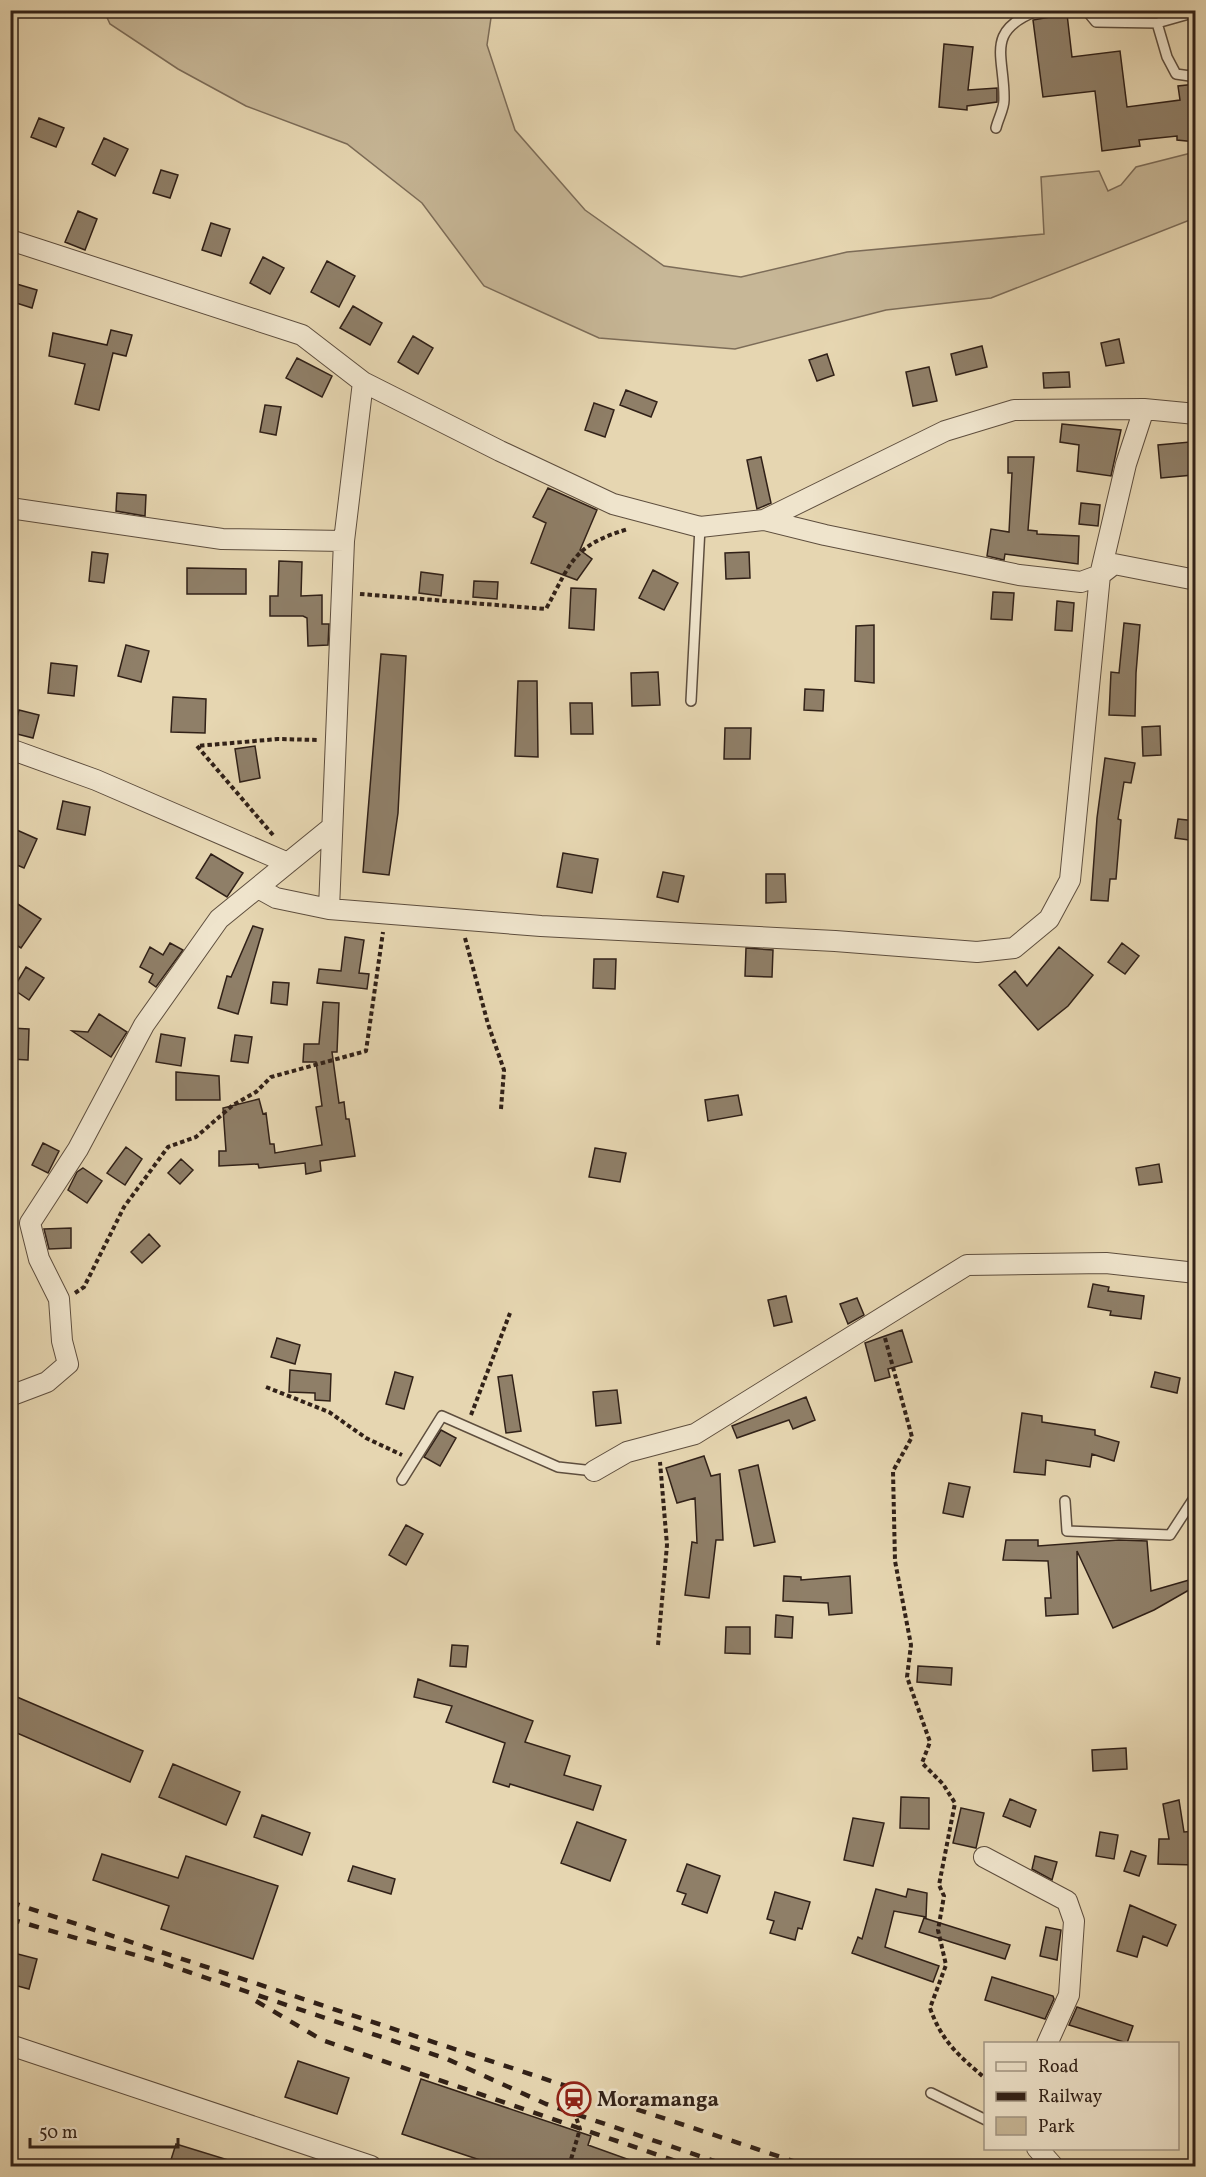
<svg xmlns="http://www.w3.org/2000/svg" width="1206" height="2177" font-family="Vollkorn,serif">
<rect width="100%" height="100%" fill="#e6d6b1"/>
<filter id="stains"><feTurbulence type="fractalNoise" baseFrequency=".00333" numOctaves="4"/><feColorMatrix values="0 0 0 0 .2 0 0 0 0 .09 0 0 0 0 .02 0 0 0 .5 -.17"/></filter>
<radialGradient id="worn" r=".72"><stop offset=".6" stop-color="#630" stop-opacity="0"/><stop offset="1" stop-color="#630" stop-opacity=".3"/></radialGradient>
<!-- green -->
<path fill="#c7b797" stroke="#7c6c58" stroke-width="1.5" d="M104,11h388l-5,34 28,85 70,80 79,56 77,11 106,-25 197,-18 -3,-57 58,-6 9,20 13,-6 15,-18 59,-15v66l-204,80 -105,12 -151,39 -136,-11 -115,-52 -62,-83 -75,-59 -101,-38 -68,-37 -68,-45z"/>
<!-- building -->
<path fill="#8f7f68" stroke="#312118" stroke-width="1.5" d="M1067,14l5,43 48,-6 7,56 53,-7 -2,-14 18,-2v58l-19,-2v-4l-38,4 1,6 -38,5 -7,-60 -52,6 -10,-77z
M944,44l29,3 -5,43 29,-2v14l-30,4v4l-28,-3z
M39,118l25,10 -8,19 -25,-10z
M104,138l24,11 -13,27 -23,-12z
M161,170l17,5 -8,23 -17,-5z
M78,211l19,8 -12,31 -20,-8z
M211,223l19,6 -9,27 -19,-6z
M263,257l21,11 -14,26 -20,-11z
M327,261l28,15 -16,31 -28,-15z
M10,282l27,8 -5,18 -22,-7z
M353,306l29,17 -12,22 -30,-17z
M111,330l21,5 -6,21 -13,-3 -14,57 -24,-6 10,-40 -36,-8 4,-23 54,12z
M413,336l20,12 -15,26 -20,-12z
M1119,339l5,24 -18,3 -5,-23z
M982,346l5,21 -31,8 -5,-21z
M827,354l7,21 -17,6 -8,-21z
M297,358l35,18 -10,21 -36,-19z
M929,367l8,34 -24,5 -7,-34z
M1069,372l1,15 -26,1 -1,-15z
M626,390l31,12 -6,15 -31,-12z
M594,403l20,7 -9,27 -20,-7z
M265,405l16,2 -5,28 -16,-3z
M1062,424l59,6 -10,46 -34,-5 2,-26 -19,-3z
M1190,442l3,33 -32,3 -3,-33z
M761,457l10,46 -14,6 -10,-49z
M1008,457h26l-6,73 9,1v3l42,2 -1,28 -73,-10 -1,6 -17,-4 4,-27 18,3 3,-59h-4z
M548,488l49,22 -17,40 12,9 -15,21 -46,-17 15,-40 -13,-6z
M117,493l29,2 -1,21 -29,-5z
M1081,503l19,2 -2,21 -19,-2z
M92,552l16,2 -4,29 -15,-2z
M749,552l1,26 -24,1 -1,-26z
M279,561l23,1 -1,34 21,-1v29h7l-1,21 -20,1 -1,-28 -4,-2h-33v-20h8z
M187,568l59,1v25h-59z
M653,570l25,13 -14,27 -25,-12z
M421,572l22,3 -2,21 -22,-3z
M474,581l24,1 -1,17 -24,-2z
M571,588l25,1 -2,41 -25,-2z
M993,592l21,1 -2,27 -21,-1z
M1057,601l17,2 -2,28 -17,-1z
M1124,623l16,2 -4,48 -1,43 -26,-1 2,-43 8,1z
M874,625v58l-19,-2 1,-55z
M126,645l23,6 -8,31 -23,-6z
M381,654l25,2 -8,157 -9,62 -26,-3z
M51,663l26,3 -3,30 -26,-3z
M658,672l2,33 -28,1 -1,-33z
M518,681h19l1,76 -23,-1z
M805,689l19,1 -1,21 -19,-1z
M173,697l33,2 -1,34 -34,-1z
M570,703h22l1,31h-22z
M19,710l20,5 -6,23 -20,-5z
M1160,726l1,29 -18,1 -1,-29z
M725,728h26l-1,31h-26z
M255,746l5,32 -20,4 -5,-33z
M1105,758l30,5 -4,20 -7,-1 -6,37 3,1 -5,59h-6l-2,22 -17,-1 6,-82z
M63,801l27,6 -5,28 -28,-6z
M1178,819l18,2v20l-21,-3z
M10,827l27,12 -13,29 -14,-6z
M563,853l35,6 -6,34 -35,-6z
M211,854l32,19 -16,24 -31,-19z
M663,872l21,4 -6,26 -21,-5z
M766,874h19l1,28 -20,1z
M10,899l31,20 -20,29 -11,-7z
M253,926l10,3 -25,85 -20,-6 9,-32 4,1z
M345,937l19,3 -5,33 10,1 -2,15 -50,-6 2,-14 22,2z
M170,943l13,7 -27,37 -7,-5 4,-8 -13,-7 10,-20 13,8z
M1122,943l17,13 -14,18 -17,-12z
M1059,947l34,28 -25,31 -30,24 -39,-45 16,-14 12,15z
M746,948l27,2 -1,27 -27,-1z
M594,959h22l-1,30 -22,-1z
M26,967l18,11 -15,22 -16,-11z
M273,982l16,1 -2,22 -16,-2z
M323,1002l16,1 -2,49h-5l7,51 5,-1 2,17h3l6,37 -35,5 1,10 -15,3 -1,-11 -46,5 -1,-4 -39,2v-15h7l-3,-43 36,-9 4,15 3,-1 4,31h4l1,9 47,-8 -6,-38 6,-1 -6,-44h-13l1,-18h15z
M99,1014l28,18 -16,25 -39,-26 16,1z
M10,1028l19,1 -1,31 -18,-1z
M161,1034l24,4 -4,28 -25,-4z
M235,1035l17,2 -4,26 -17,-2z
M176,1072l43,4 1,24h-44z
M738,1095l4,20 -34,6 -3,-21z
M43,1143l16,8 -11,22 -16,-8z
M126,1147l16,12 -17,26 -18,-12z
M595,1148l31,5 -6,29 -31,-5z
M181,1159l12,11 -13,14 -12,-11z
M1159,1164l3,18 -23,3 -3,-17z
M83,1168l19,13 -15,22 -19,-13 9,-18z
M71,1228v20l-22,1 -5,-20z
M149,1234l11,12 -18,17 -11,-11z
M1093,1284l16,3 -1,4 36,5 -3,23 -31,-4 1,-4 -23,-4z
M786,1296l6,26 -18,4 -6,-26z
M857,1298l7,17 -16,9 -8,-20z
M902,1330l10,32 -24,7 2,8 -15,4 -10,-38z
M277,1338l23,7 -5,19 -24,-7z
M290,1370l41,4 -1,27 -15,-1v-7l-26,-1z
M395,1372l18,5 -9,32 -18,-5z
M1155,1372l25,6 -3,15 -26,-6z
M512,1375l9,56 -15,2 -8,-56z
M617,1390l4,33 -25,3 -3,-34z
M806,1397l9,23 -22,9 -4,-9 -52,18 -5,-12z
M1022,1413l20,3v6l53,8v5l24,7 -5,19 -22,-7 -2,13 -44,-7 -1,15 -31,-3z
M441,1430l15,8 -16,28 -16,-9z
M704,1456l7,20 9,-2 3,66h-7l-7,58 -24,-3 7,-53 5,1 -2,-45 -18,5 -11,-35z
M758,1465l17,77 -21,4 -15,-76z
M949,1483l21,4 -7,30 -20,-4z
M406,1525l17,9 -17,31 -17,-10z
M1006,1540h32v6l81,-6 28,1 4,50 45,-13v8l-42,24 -41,18 -36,-77 1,63 -32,2 -1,-18h6l-3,-37 -45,-1z
M784,1576l17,1v3l49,-4 2,37 -23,2 -1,-12 -45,-2z
M776,1615l17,2 -1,21 -17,-1z
M726,1627h24v27l-25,-1z
M452,1645l16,1 -2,21 -16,-1z
M918,1666l34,2 -1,17 -34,-3z
M418,1679l115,42 -8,21 45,14 -6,19 37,11 -8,24 -83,-26 -1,3 -16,-5 12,-39 -59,-21 6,-16 -38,-9z
M10,1694l133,57 -13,31 -120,-52z
M1126,1748l1,21 -34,2 -1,-21z
M173,1764l67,28 -14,33 -67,-28z
M901,1797l28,1v31l-29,-1z
M1010,1799l26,11 -6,17 -27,-11z
M1179,1800l5,32 12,-1v34l-38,-1 1,-25h10l-6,-35z
M961,1808l23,5 -8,35 -23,-5z
M262,1815l48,18 -8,22 -48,-18z
M853,1818l31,5 -11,43 -29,-6z
M577,1822l49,18 -16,41 -49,-18z
M1100,1832l18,3 -4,24 -18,-3z
M1131,1851l15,5 -7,20 -15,-5z
M102,1854l76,24 8,-22 92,30 -25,73 -92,-30 8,-23 -76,-26z
M1035,1856l22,6 -5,18 -20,-11z
M687,1864l33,12 -13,37 -25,-9 4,-10 -9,-3z
M353,1866l42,13 -4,15 -43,-13z
M876,1889l30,8 2,-8 19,4 -1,24 -32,-6 -9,36 54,19 -6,16 -81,-29 6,-16 4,2z
M775,1892l35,10 -8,27 -4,-1 -3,12 -25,-7 4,-12 -7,-2z
M1130,1905l46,20 -9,21 -24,-10 -6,21 -20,-6z
M924,1918l86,27 -5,14 -86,-27z
M1046,1927l15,3 -4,30 -17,-4z
M10,1952l27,7 -8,30 -19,-5z
M992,1977l61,19 1,3 -9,20 -60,-19z
M1077,2007l56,19 -6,17 -58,-18z
M298,2061l51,17 -12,36 -52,-17z
M421,2079l170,57 -3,9 53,19v2h-143l-96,-32z
M176,2144l62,19v3h-69z"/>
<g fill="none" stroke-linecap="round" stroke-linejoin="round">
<!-- lane casing -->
<g stroke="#5e4e3e" stroke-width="12">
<path id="lane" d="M1086,10l10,12 61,1 10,34 9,17 14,2 6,-7
M1157,23l39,-11
M996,128c2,-9 8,-19 8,-28 1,-44 -21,-69 35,-90
M691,701l9,-174
M402,1480l40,-64 116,51 36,4
M1065,1501l2,30 103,4 26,-40
M931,2093l55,27"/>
</g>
<!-- street casing -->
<g stroke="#5e4e3e" stroke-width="22">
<path id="street" d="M10,240l292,95 61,47 137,69 113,53 87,23 64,-7 181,-89 69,-21 130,-1 52,5
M10,508l212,31 122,2 19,-159
M764,520l61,15 194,40 62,7 19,-7 14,-11 82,16
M344,541l-15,368 212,17 294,15 142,11 37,-4 35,-29 21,-39 30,-305 26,-111 18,-55
M10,749l86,31 192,83
M258,888l18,10 53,11
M10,1396l37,-14 21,-18 -6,-23 -3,-42 -20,-40 -9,-36 48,-74 66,-124 75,-106 113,-92
M594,1471l33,-19 68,-18 272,-169 139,-2 90,10
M984,1857l83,44 7,20 -5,74 -22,49
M10,2045l361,121
M1037,2148l16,18"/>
</g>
<!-- path -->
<path stroke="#312118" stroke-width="4" stroke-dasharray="4.5 3" stroke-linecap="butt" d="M360,594l186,15c26,-48 26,-63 82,-80
M273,835l-76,-89 81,-7 40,1
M465,938l23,86 16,46 -3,39
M75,1293l9,-6 40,-80 44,-60 28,-10 37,-32 23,-13 15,-15 95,-26 17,-119
M885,1338l27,99 -19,34 2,90 16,84 -4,32 23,65 -8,21 21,21 12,19 -16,82 5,11 -6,34 8,35 -16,43c12,34 29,48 56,71
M266,1387l63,25 37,26 36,17
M471,1415l39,-102
M658,1645l9,-100 -7,-83
M569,2166l11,-37 -5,-15 3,-10 5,1"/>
<!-- lane -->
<use href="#lane" stroke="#efe4cc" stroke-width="9"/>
<!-- street -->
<use href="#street" stroke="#efe4cc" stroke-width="20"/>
<!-- rail -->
<path stroke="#312118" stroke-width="4.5" stroke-dasharray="10 10" stroke-linecap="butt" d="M10,1902l798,264
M10,1919l146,42 291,98 99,45 183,62
M256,2001l66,39 368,126"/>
</g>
<!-- icons -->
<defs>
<g id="station-ring" transform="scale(1.725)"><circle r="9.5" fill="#efe4cc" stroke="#8f2418" stroke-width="1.5"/><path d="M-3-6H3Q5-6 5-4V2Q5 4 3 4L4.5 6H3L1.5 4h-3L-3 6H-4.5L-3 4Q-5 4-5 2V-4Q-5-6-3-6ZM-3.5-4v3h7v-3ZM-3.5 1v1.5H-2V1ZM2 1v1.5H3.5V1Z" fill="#8f2418"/></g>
</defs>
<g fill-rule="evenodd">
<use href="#station-ring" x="574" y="2099"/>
</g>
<g text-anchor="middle" stroke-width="5" stroke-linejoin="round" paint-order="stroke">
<!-- poi labels -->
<g font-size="21" font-weight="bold" fill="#312118" stroke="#efe4cc" text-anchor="start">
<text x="597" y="2106">Moramanga</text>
</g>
</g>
<!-- margin -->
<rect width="1206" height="2177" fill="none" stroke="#e6d6b1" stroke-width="36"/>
<rect x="12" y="12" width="1182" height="2153" fill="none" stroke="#312118" stroke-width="3"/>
<rect x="18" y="18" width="1170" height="2141" fill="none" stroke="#312118" stroke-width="1.5"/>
<!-- legend -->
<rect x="984" y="2042" width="195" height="108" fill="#efe4cc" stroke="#a39684" stroke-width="1.5"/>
<rect x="996" y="2062" width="30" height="9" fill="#efe4cc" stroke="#a39684" stroke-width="1.5"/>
<text x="1038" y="2072" font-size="18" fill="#312118">Road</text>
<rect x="996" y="2092" width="30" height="9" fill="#312118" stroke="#a39684" stroke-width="1.5"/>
<text x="1038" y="2102" font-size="18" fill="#312118">Railway</text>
<rect x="996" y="2117" width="30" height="18" fill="#c7b797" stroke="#a39684" stroke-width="1.5"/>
<text x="1038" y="2132" font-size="18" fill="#312118">Park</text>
<!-- scale -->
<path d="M30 2138v9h148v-9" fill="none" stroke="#312118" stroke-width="3"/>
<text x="39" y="2138" font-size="18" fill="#312118" stroke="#efe4cc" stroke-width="4.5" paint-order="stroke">50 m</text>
<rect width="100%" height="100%" filter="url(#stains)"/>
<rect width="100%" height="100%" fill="url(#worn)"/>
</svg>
